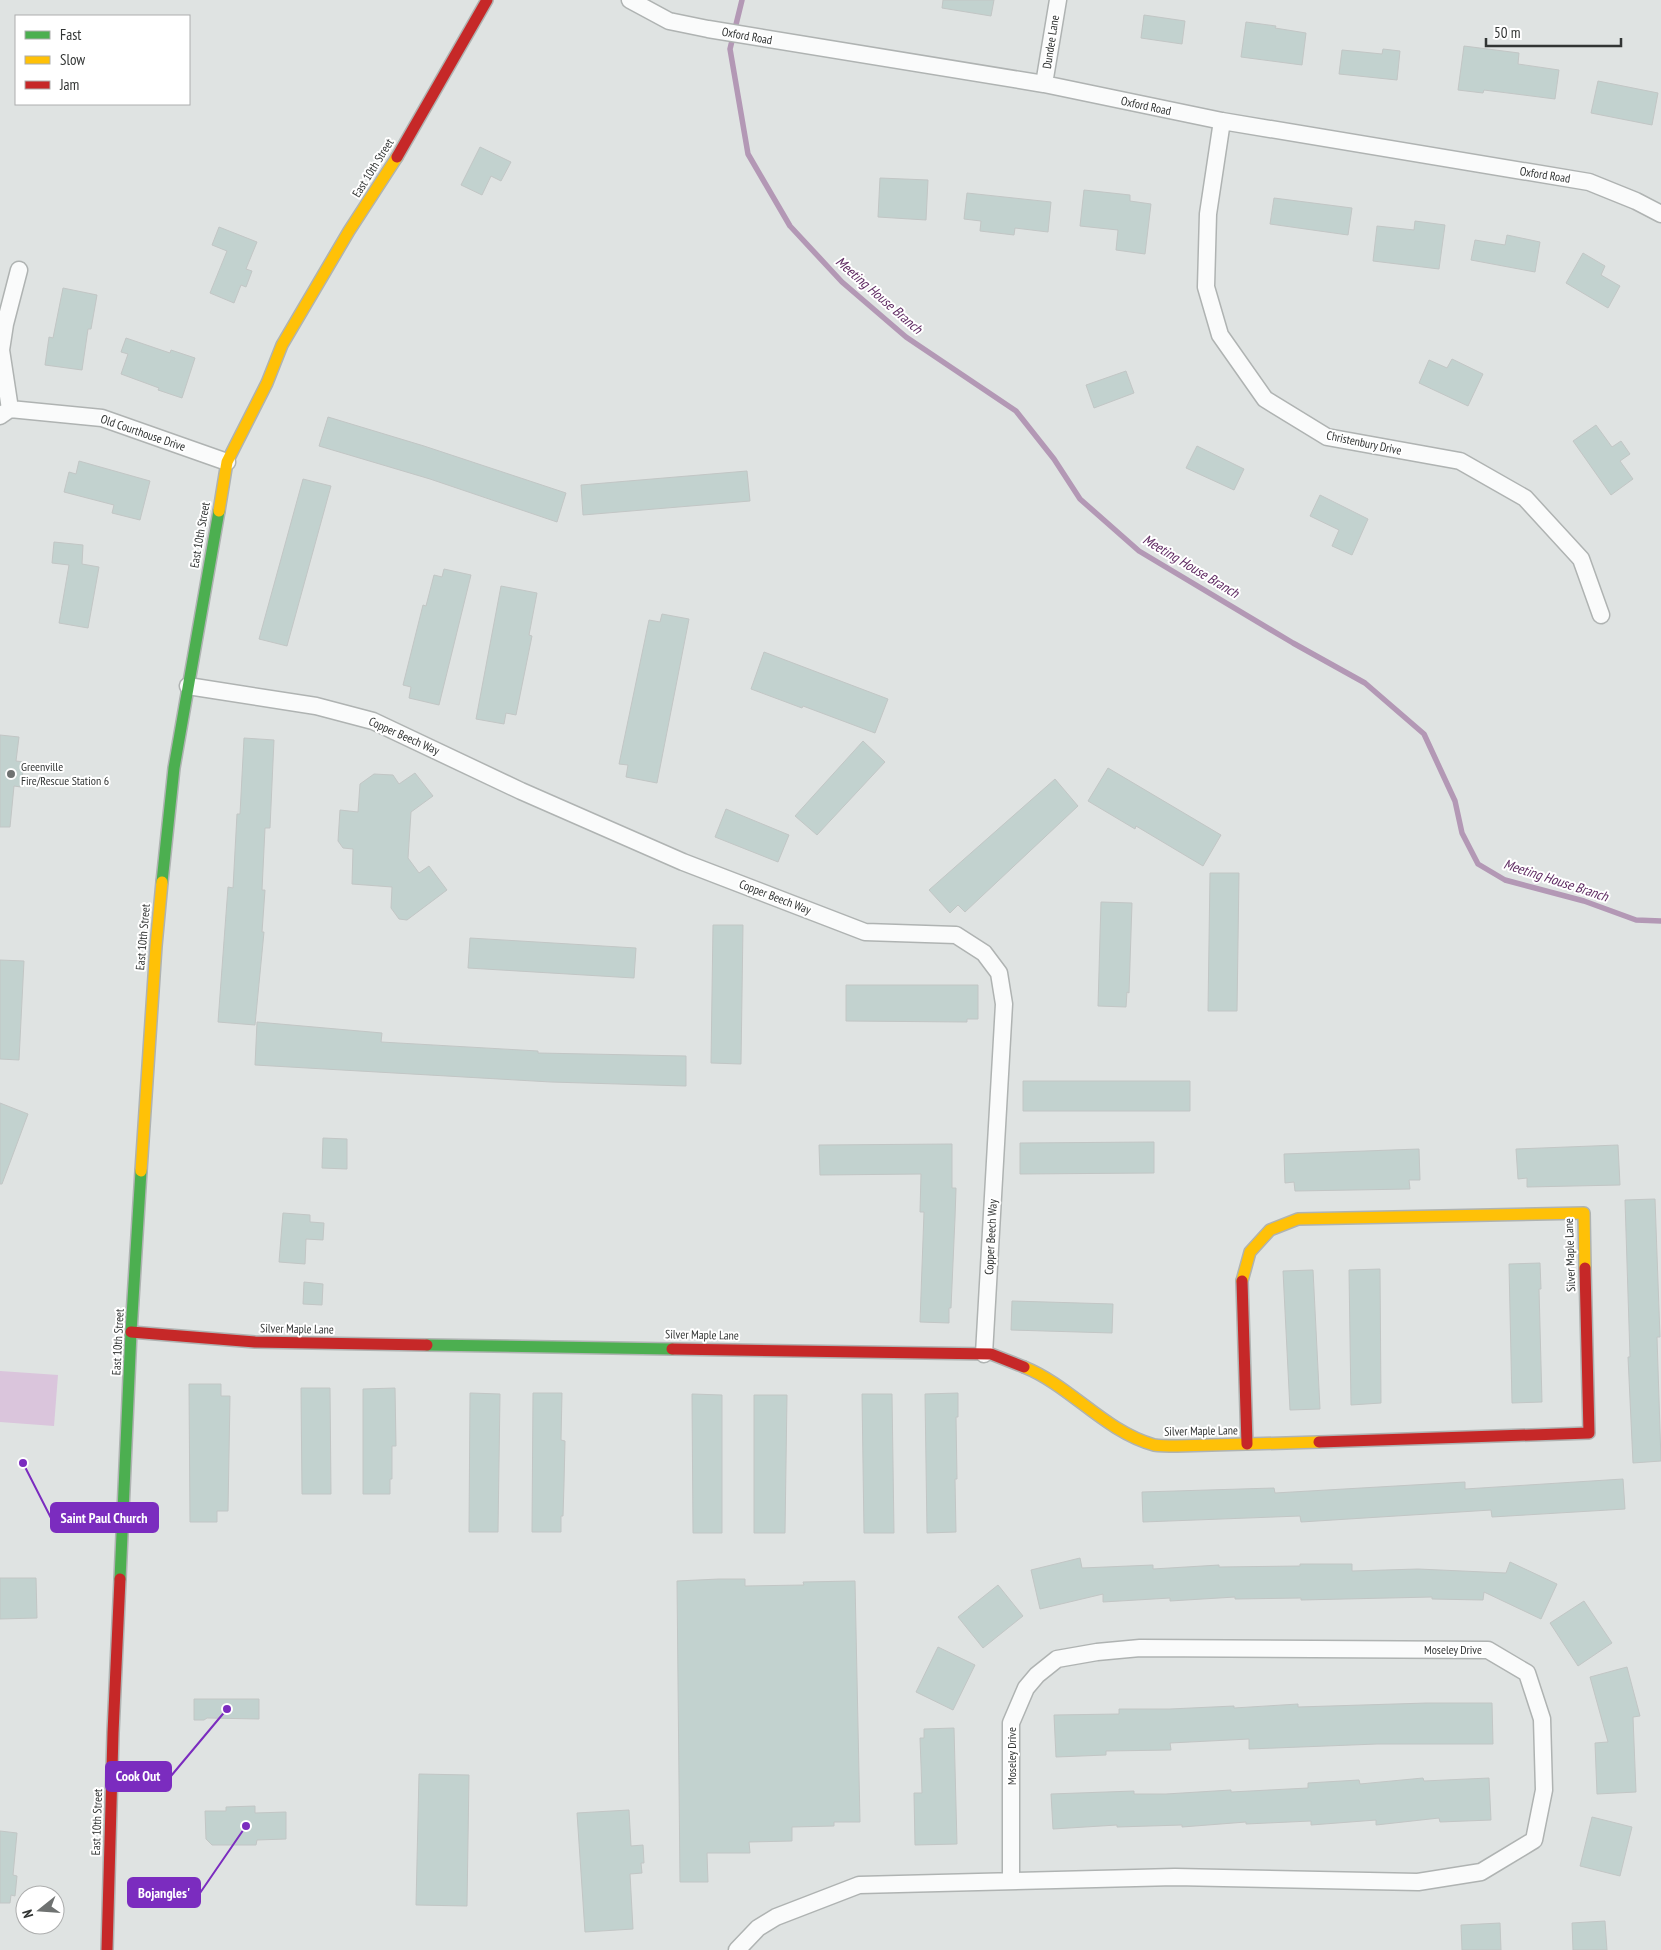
<svg xmlns="http://www.w3.org/2000/svg" width="1661" height="1950" font-family="'PT Sans Narrow',sans-serif">
<rect width="100%" height="100%" fill="#dfe3e2"/>
<!-- green -->
<path fill="#dac5dc" d="M0,1371l58,4 -4,51 -54,-4z"/>
<g fill="none" stroke-linecap="round" stroke-linejoin="round">
<!-- stream -->
<path stroke="#b398b5" stroke-width="5.5" d="M742,0l-12,49 18,105 42,72 52,56 64,55 110,74 38,48 26,40 59,52 154,92 72,40 59,51 31,67 7,32 16,31 27,16 79,21 52,19 25,1"/>
</g>
<!-- building -->
<path fill="#c2d2cf" stroke="#c2c6c5" d="M943,0h51l-3,16 -49,-8z
M1144,15l41,6 -3,23 -41,-6z
M1246,22l30,4 -1,2 31,5 -4,32 -61,-8z
M1464,46l55,7 -1,11 41,6 -4,29 -71,-9 -1,3 -25,-3z
M1383,49l17,2 -3,29 -58,-6 3,-24 40,4z
M1598,81l60,12 -6,32 -61,-12z
M480,147l31,15 -10,19 -10,-5 -9,19 -21,-10z
M880,178l48,2 -2,40 -48,-3z
M1084,190l46,5v6l21,3 -6,50 -29,-4 2,-20 -38,-4z
M967,193l84,9 -3,30 -33,-4 -1,7 -34,-4 1,-10 -17,-2z
M1274,198l78,10 -4,27 -78,-11z
M1415,221l30,4 -6,44 -66,-8 4,-35 37,4z
M219,227l38,15 -11,27 6,2 -6,16 -5,-2 -7,18 -24,-10 17,-42 -15,-6z
M1507,235l33,7 -5,30 -64,-12 4,-20 30,5z
M1583,253l22,13 -4,9 19,11 -12,22 -42,-25z
M63,288l34,7 -6,34h-3l-6,41 -37,-5 4,-28 4,1z
M126,338l44,15 1,-3 24,8 -13,40 -24,-8 1,-2 -38,-14 7,-20 -7,-2z
M1452,359l31,15 -15,32 -49,-23 10,-23 18,8z
M1126,371l8,22 -40,15 -8,-23z
M328,417l96,29 142,47 -9,29 -127,-43 -111,-33z
M1596,425l16,22 9,-6 9,13 -10,7 13,18 -22,16 -38,-54z
M1197,446l47,23 -10,21 -48,-22z
M79,461l71,20 -10,39 -28,-7 2,-8 -50,-13 5,-20 7,2z
M747,471l3,30 -167,14 -2,-30z
M303,479l28,7 -44,160 -28,-7z
M1320,495l48,24 -16,36 -20,-9 7,-16 -29,-14z
M54,542l29,3 -1,19 17,3 -11,61 -29,-5 10,-58 -17,-2z
M444,569l27,6 -32,130 -30,-7 2,-11 -8,-2 20,-80 3,1 8,-31 8,2z
M501,586l36,7 -8,42 3,1 -16,79 -10,-2 -2,11 -28,-5z
M662,614l27,5 -32,164 -31,-6 2,-12 -9,-1 30,-144 11,2z
M764,652l124,47 -13,34 -72,-27 -1,2 -51,-19z
M0,735l19,2 -3,24 8,1 -3,25 -7,-1 -4,41h-10z
M244,738l30,2 -4,88h-5l-3,62h3l-3,42h2l-9,93 -37,-3 10,-135 5,1 4,-74h3z
M863,741l22,21 -68,73 -22,-19z
M1108,768l113,67 -18,31 -67,-40 -1,3 -47,-28z
M415,773l18,23 -22,16 -3,46 11,15 10,-7 18,24 -40,30 -8,-1 -8,-11 1,-21 -40,-3 1,-35 -10,-1 -5,-7 2,-31 18,2 2,-28 14,-10 19,1 6,9z
M1055,779l23,27 -113,106 -7,-7 -8,8 -21,-23z
M726,809l63,26 -11,27 -63,-25z
M1210,873h29l-2,138h-29z
M1101,902l31,1 -3,90 -2,-1 -1,15 -28,-1z
M713,925h30l-2,139 -30,-1z
M470,938l166,10 -2,30 -166,-10z
M0,960l24,1 -5,99 -19,-1z
M846,985h132v34h-11v3l-121,-1z
M257,1022l125,11 -1,9 157,9v2l148,3v30l-135,-4 -296,-17z
M1023,1081h167v30h-167z
M0,1103l28,11 -26,70h-2z
M323,1138l24,1v30l-25,-1z
M1154,1142v31l-134,1v-31z
M952,1144v44h4l-1,30 -4,90h-2v15l-29,-1 4,-110h-4l1,-38 -101,1 -1,-30z
M1618,1145l2,40 -93,2v-9l-9,1 -2,-30z
M1419,1149l1,31h-11l1,9 -115,2 -1,-9 -9,1 -1,-29z
M1655,1199l5,138h-3l4,124 -28,2 -5,-106h2l-5,-157z
M283,1213l27,2v7l14,1 -1,17 -17,-1 -1,25 -26,-2z
M1540,1263l1,26h-2l3,113 -30,1 -3,-139z
M1380,1269l1,134 -30,2 -2,-135z
M1313,1270l7,139 -30,1 -7,-139z
M304,1282l19,2 -1,21 -19,-1z
M1012,1301l101,3 -1,29 -101,-3z
M189,1384h32v12h9l-2,115h-11v11h-27z
M301,1388h29l1,106h-29z
M395,1388l1,58h-4v33h-2v15h-27v-105z
M470,1393l30,1 -2,138h-29z
M533,1393h29l-1,47 4,1 -1,43 -1,32h-2v16h-29z
M958,1393v24h-2l1,62h-2l1,53 -29,1 -2,-139z
M692,1394l30,1v138h-29z
M862,1394h30l2,139h-30z
M754,1395h33l-2,138h-31z
M1623,1479l2,30 -133,8 -1,-7 -190,12 -1,-6 -157,6 -1,-30 132,-4 1,5 190,-11v7z
M1080,1558l2,10 71,-3v4l66,-4v2l81,-1v-2h52v7l66,-2 88,4 4,-11 47,22 -16,35 -57,-27 -1,8 -51,-1v-2l-131,3v-2l-66,1v-2l-65,4v-3l-67,4v-8l-63,15 -9,-39z
M0,1578h36l1,40 -37,1z
M719,1579h26v7l59,-1 -1,-3 52,-1 5,241h-26v4l-42,1v14l-43,1 1,11h-43l1,29h-28l-3,-301z
M998,1585l25,31 -40,32 -25,-31z
M1584,1601l28,42 -34,23 -28,-43z
M938,1647l37,18 -22,45 -37,-18z
M1627,1667l13,49 -7,1 3,75 -39,2 -2,-51 13,-1 -18,-65z
M194,1699h65v20l-52,-1 -3,2h-10z
M1427,1703h65l1,41h-116l-128,5v-10l-79,4 1,7 -65,1v4l-50,2 -2,-42 65,-1v-5h51l64,-3v2l64,-4v3z
M954,1728l3,116 -42,1 -1,-52h8l-2,-55h4v-9z
M419,1774l50,1 -2,131 -51,-1z
M1423,1778l1,3 65,-3 2,42 -51,2 -1,-4 -63,7v-5l-65,5v-4l-65,3v-2l-64,5v-2l-65,2v-2l-64,4 -2,-35 83,-3v3h32l65,-4v2l77,-4v-5l51,-3 1,4z
M255,1806v7l31,-1v27l-29,1 -1,5h-44l-6,-6 -1,-28h21v-4z
M629,1810l2,36 12,-1 1,18h-3l1,10 -12,1 3,55 -48,3 -8,-119z
M1592,1817l40,10 -12,49 -40,-10z
M0,1831l17,2 -4,42 4,1 -2,20 -4,-1 -1,8h-10z
M1605,1921l2,29h-34l-1,-27z
M1500,1923l1,27h-39l-1,-25z"/>
<g fill="none" stroke-linecap="round" stroke-linejoin="round">
<!-- street casing -->
<g stroke="#afb3b2" stroke-width="19">
<path id="street" d="M630,0l39,21 39,8 336,55 178,37 367,61 47,19 25,13
M1044,84l14,-84
M1222,121l-14,93 -2,73 14,48 45,64 62,38 133,24 65,37 56,61 20,56
M10,409l-9,-59 4,-26 14,-54
M0,416l10,-7 92,9 125,44
M188,686l128,20 57,15 148,70 162,71 182,70 91,3 28,18 15,20 5,31 -20,350
M737,1950l21,-22 18,-11 83,-32 316,-8 243,5 63,-10 53,-32 10,-50 -2,-71 -15,-46 -39,-23 -348,-2 -43,4 -40,7 -20,16 -11,13 -15,35v157"/>
</g>
<!-- fast casing -->
<g stroke="#afb3b2" stroke-width="14">
<path id="fast" d="M162,882l12,-114 45,-257
M427,1345l245,4
M120,1579l11,-247 10,-161"/>
</g>
<!-- slow casing -->
<g stroke="#afb3b2" stroke-width="14">
<path id="slow" d="M219,511l8,-49 40,-79 15,-38 67,-114 48,-74
M141,1171l15,-225 6,-64
M1242,1281l8,-29 20,-22 28,-11 286,-6 1,55
M1024,1367c47,19 80,64 130,78 7,1 16,1 23,1l142,-4"/>
</g>
<!-- jam casing -->
<g stroke="#afb3b2" stroke-width="14">
<path id="jam" d="M397,157l90,-157
M1242,1281l5,163
M131,1332l124,10 172,3
M672,1349l319,5 33,13
M1319,1442l270,-9 -4,-165
M107,1950l6,-217 7,-154"/>
</g>
<!-- street -->
<use href="#street" stroke="#fafbfb" stroke-width="16"/>
<!-- fast -->
<use href="#fast" stroke="#4caf50" stroke-width="11"/>
<!-- slow -->
<use href="#slow" stroke="#ffc107" stroke-width="11"/>
<!-- jam -->
<use href="#jam" stroke="#c62828" stroke-width="11"/>
</g>
<!-- markers -->
<circle fill="#6f7271" stroke="#fff" stroke-width="2" cx="11" cy="774" r="5"/>
<g text-anchor="middle" stroke-width="4" stroke-linejoin="round" paint-order="stroke">
<!-- street labels -->
<g font-size="12" fill="#323534" stroke="#fff">
<text transform="translate(747 36) rotate(10)" y="4">Oxford Road</text>
<text transform="translate(1051 42) rotate(-81)" y="4">Dundee Lane</text>
<text transform="translate(1146 106) rotate(12)" y="4">Oxford Road</text>
<text transform="translate(373 168) rotate(-58)" y="4">East 10th Street</text>
<text transform="translate(1545 175) rotate(9)" y="4">Oxford Road</text>
<text transform="translate(143 433) rotate(19)" y="4">Old Courthouse Drive</text>
<text transform="translate(1364 443) rotate(12)" y="4">Christenbury Drive</text>
<text transform="translate(200 535) rotate(-80)" y="4">East 10th Street</text>
<text transform="translate(404 736) rotate(24)" y="4">Copper Beech Way</text>
<text transform="translate(775 897) rotate(21)" y="4">Copper Beech Way</text>
<text transform="translate(143 937) rotate(-85)" y="4">East 10th Street</text>
<text transform="translate(991 1237) rotate(-87)" y="4">Copper Beech Way</text>
<text transform="translate(1570 1255) rotate(-92)" y="4">Silver Maple Lane</text>
<text transform="translate(297 1329) rotate(1)" y="4">Silver Maple Lane</text>
<text transform="translate(702 1335) rotate(1)" y="4">Silver Maple Lane</text>
<text transform="translate(118 1342) rotate(-87)" y="4">East 10th Street</text>
<text transform="translate(1201 1431) rotate(-1)" y="4">Silver Maple Lane</text>
<text x="1453" y="1654">Moseley Drive</text>
<text transform="translate(1012 1756) rotate(-90)" y="4">Moseley Drive</text>
<text transform="translate(97 1822) rotate(-88)" y="4">East 10th Street</text>
</g>
<!-- poi labels -->
<g font-size="12" fill="#323534" stroke="#fff" text-anchor="start">
<text x="21" y="771">Greenville<tspan x="21" dy="14">Fire/Rescue Station 6</tspan></text>
</g>
<!-- water labels -->
<g font-size="14" font-style="italic" fill="#602c63" stroke="#fff">
<text transform="translate(879 295) rotate(41)" y="5">Meeting House Branch</text>
<text transform="translate(1191 566) rotate(31)" y="5">Meeting House Branch</text>
<text transform="translate(1556 880) rotate(18)" y="5">Meeting House Branch</text>
</g>
</g>
<!-- callouts -->
<path fill="none" stroke="#7b2cbf" stroke-width="2" d="M23 1463L51 1518M227 1709L171 1776M246 1826L200 1893"/>
<g fill="#7b2cbf" stroke="#fff" stroke-width="2">
<circle cx="23" cy="1463" r="5"/>
<circle cx="227" cy="1709" r="5"/>
<circle cx="246" cy="1826" r="5"/>
</g>
<g fill="#7b2cbf" stroke="#7b2cbf" stroke-width="2">
<rect x="51" y="1503" width="107" height="29" rx="5"/>
<rect x="106" y="1762" width="65" height="29" rx="5"/>
<rect x="128" y="1878" width="72" height="29" rx="5"/>
</g>
<g font-size="14" text-anchor="middle" font-weight="bold" fill="#fff">
<text x="104" y="1523">Saint Paul Church</text>
<text x="138" y="1781">Cook Out</text>
<text x="164" y="1898">Bojangles'</text>
</g>
<!-- legend -->
<rect x="15" y="15" width="175" height="90" fill="#ffffff" stroke="#adaeae"/>
<rect x="25" y="31" width="25" height="8" fill="#4caf50" stroke="#adaeae"/>
<text x="60" y="40" font-size="15" fill="#323534">Fast</text>
<rect x="25" y="56" width="25" height="8" fill="#ffc107" stroke="#adaeae"/>
<text x="60" y="65" font-size="15" fill="#323534">Slow</text>
<rect x="25" y="81" width="25" height="8" fill="#c62828" stroke="#adaeae"/>
<text x="60" y="90" font-size="15" fill="#323534">Jam</text>
<!-- north arrow -->
<g transform="translate(40 1910) rotate(253)"><circle r="24" fill="#ffffff" stroke="#adaeae"/>
<path d="M0-4L9 19L0 12L-9 19Z" fill="#6f7271"/>
<text y="-8" font-size="14" font-weight="bold" text-anchor="middle" fill="#323534">N</text>
</g>
<!-- scale -->
<path d="M1486 38v8h135v-8" fill="none" stroke="#323534" stroke-width="2.5"/>
<text x="1494" y="38" font-size="15" fill="#323534" stroke="#ffffff" stroke-width="4" paint-order="stroke">50 m</text>
</svg>
